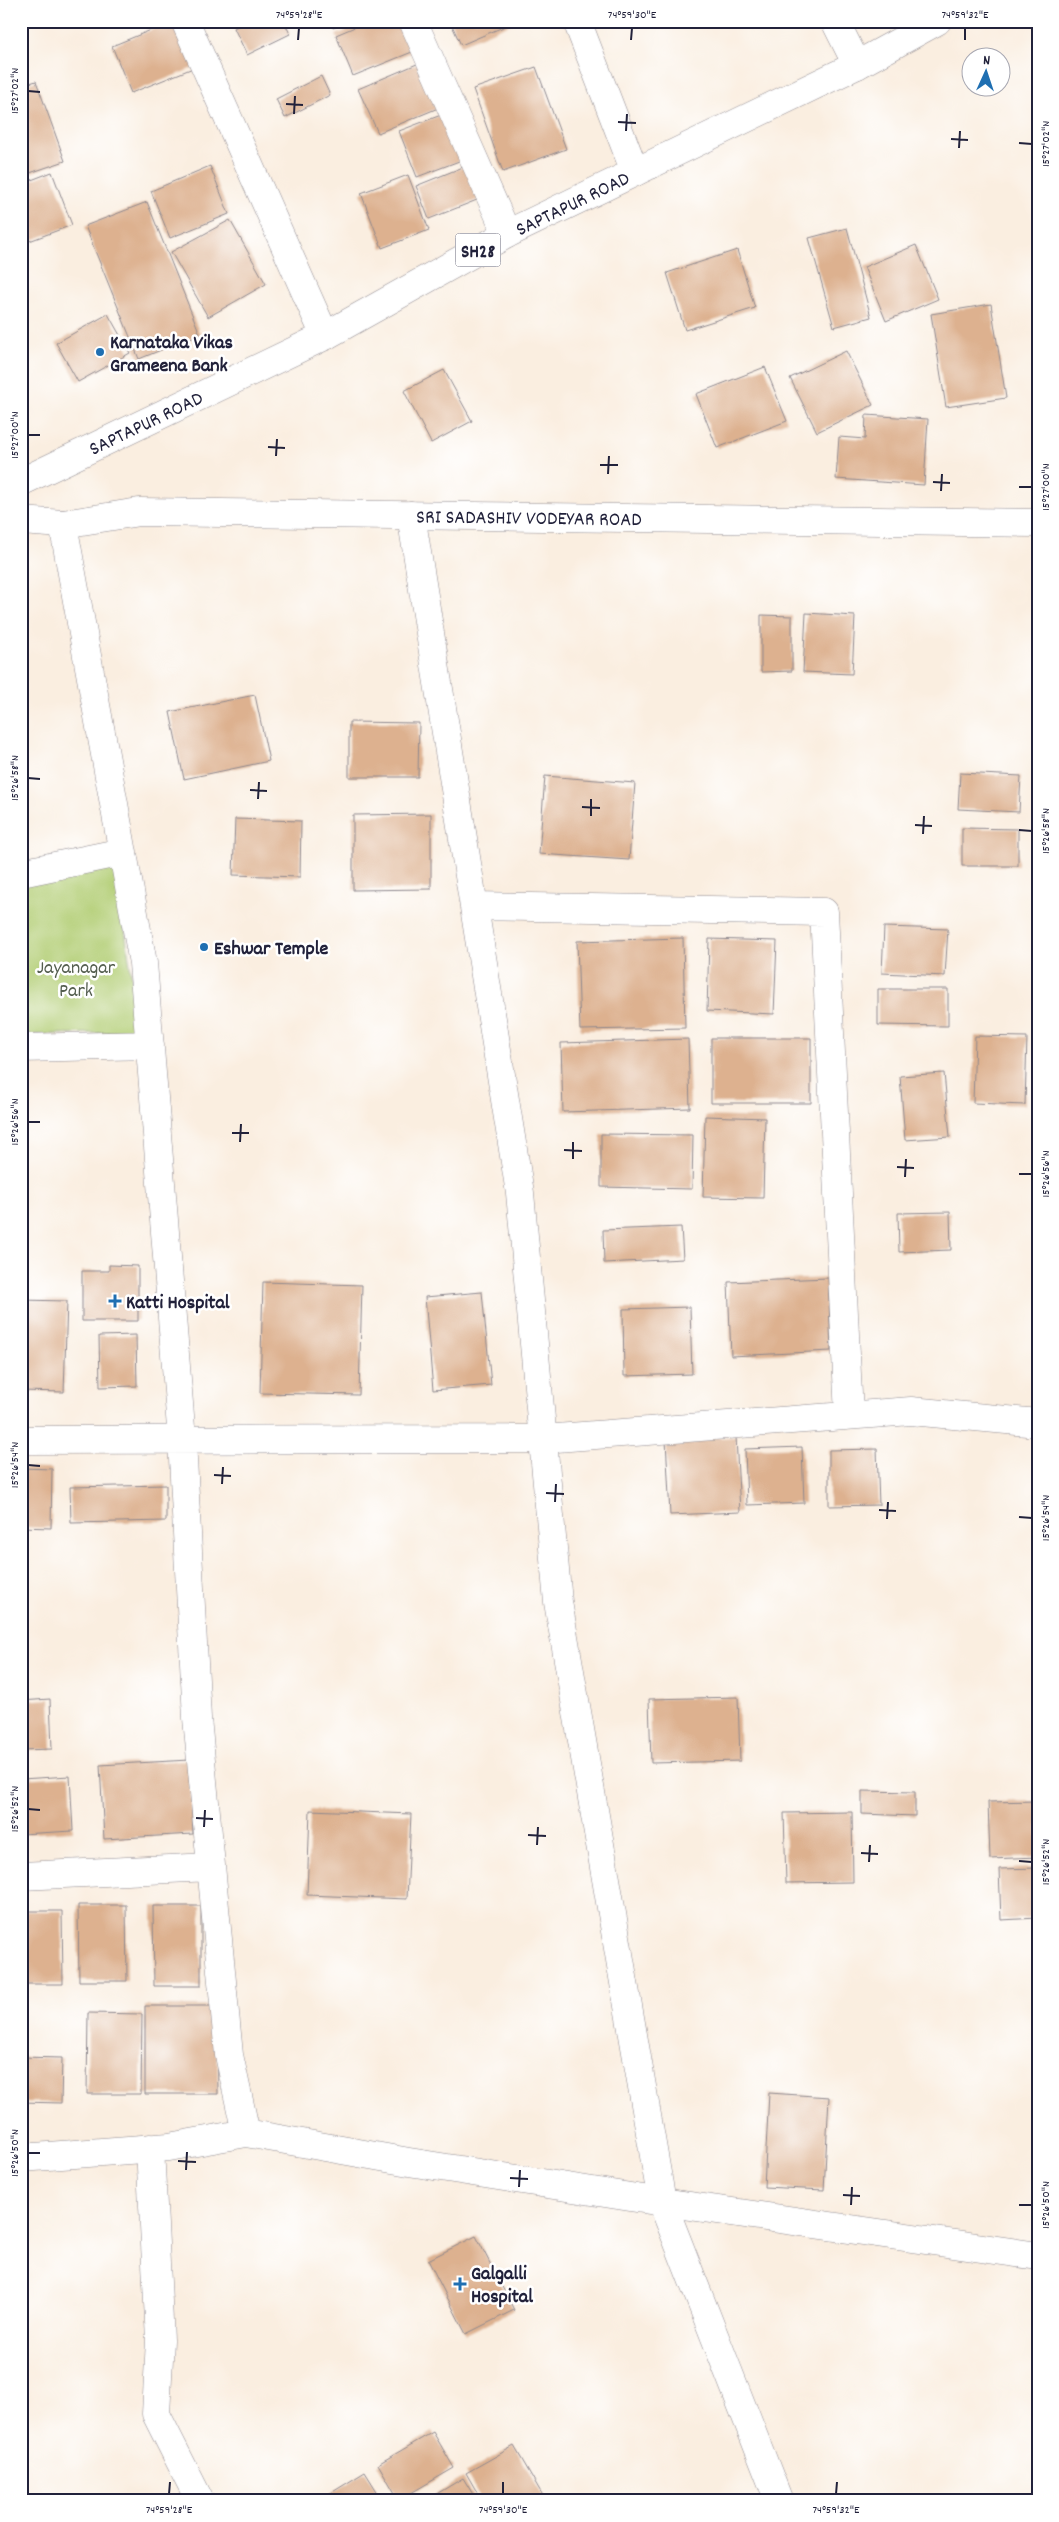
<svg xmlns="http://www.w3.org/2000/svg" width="1059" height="2522" font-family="Dekko,sans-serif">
<rect width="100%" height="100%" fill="#fff"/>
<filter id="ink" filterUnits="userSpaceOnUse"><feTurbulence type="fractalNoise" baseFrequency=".02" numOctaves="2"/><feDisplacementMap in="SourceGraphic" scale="10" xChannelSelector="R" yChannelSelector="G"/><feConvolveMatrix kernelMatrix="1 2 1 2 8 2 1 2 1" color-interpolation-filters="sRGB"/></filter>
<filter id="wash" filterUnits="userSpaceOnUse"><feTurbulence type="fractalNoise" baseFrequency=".0096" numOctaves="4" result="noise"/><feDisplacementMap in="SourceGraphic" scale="20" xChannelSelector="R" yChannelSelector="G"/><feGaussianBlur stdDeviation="1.12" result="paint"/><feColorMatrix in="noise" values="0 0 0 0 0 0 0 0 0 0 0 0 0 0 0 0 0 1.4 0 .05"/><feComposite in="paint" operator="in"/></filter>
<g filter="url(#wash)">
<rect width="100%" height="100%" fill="#faeee0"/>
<!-- green -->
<path fill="#b2ce74" stroke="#6a7858" d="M116,863l23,169 -118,3v-152z"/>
<g id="blocks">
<!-- building -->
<path fill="#ddb18f" d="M173,21l25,45 -67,27 -19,-47z
M247,21h37l6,13 -43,21 -13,-27z
M330,21h18l-15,7z
M369,21h30l13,31 -59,24 -17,-41z
M450,21h67l-56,24z
M424,61l19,45 -65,27 -20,-44z
M536,67l30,82 -63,23 -30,-83z
M321,76l9,19 -45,23 -9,-19z
M36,81l29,80 -44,15v-90z
M449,112l18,46 -50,19 -18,-46z
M468,165l14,33 -53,21 -13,-33z
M210,166l19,48 -59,24 -19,-47z
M52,172l20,53 -48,18 -3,-7v-52z
M408,175l21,55 -47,18 -21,-55z
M147,202l53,132 -61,25 -54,-133z
M230,220l36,64 -58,33 -37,-65z
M847,228l24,89 -37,10 -25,-89z
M916,245l22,54 -52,22 -22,-54z
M737,250l18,58 -70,22 -18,-57z
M991,304l15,94 -60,9 -15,-93z
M108,314l22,39 -52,29 -22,-39z
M846,351l27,54 -56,27 -27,-54z
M765,367l22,54 -70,27 -21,-54z
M444,370l28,51 -41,22 -27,-52z
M866,415l62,4 -4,66 -88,-6 3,-42 26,2z
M806,613l49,3 -3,58 -49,-2z
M761,615l31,1v55l-31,1z
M255,695l14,66 -85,18 -14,-67z
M349,722l70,1 -1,54h-69z
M960,773l61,3 -2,36 -61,-3z
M545,776l90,7 -6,77 -90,-6z
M431,814v75l-78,1v-75z
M235,819l66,2 -1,56 -67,-2z
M962,828l56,1v37h-56z
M884,927l64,2 -3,47 -63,-3z
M683,938l2,90 -105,2 -3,-89z
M709,939l68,2 -3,73 -67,-3z
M878,989h70v37l-70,-1z
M975,1036l52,1 -2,68 -52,-2z
M711,1038h100v65h-100z
M688,1039l2,69 -127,4 -2,-69z
M944,1073l6,64 -45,3 -5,-64z
M705,1116l60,2 -2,80 -60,-1z
M601,1134l92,1 -1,54 -91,-2z
M950,1212l1,38 -52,2 -1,-39z
M681,1227l2,32 -79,4 -1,-33z
M109,1265l29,1v55h-56v-50h27z
M828,1278l3,73 -100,5 -3,-74z
M263,1282l99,3 -3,110 -99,-2z
M482,1292l9,93 -58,5 -8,-93z
M21,1300l46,1 -3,91 -43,-1z
M690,1307l2,67 -68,2 -1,-67z
M136,1335l1,51 -37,1 -1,-51z
M736,1437l4,75 -70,3 -4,-75z
M802,1447l2,56 -57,2 -2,-56z
M877,1449l2,56 -50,1v-56z
M21,1468l31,1 -1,59 -30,-1z
M166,1485v36l-95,2 -1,-36z
M738,1697l2,64 -89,2 -2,-64z
M50,1699l2,50 -31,1v-49z
M189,1760l4,74 -89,5 -4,-74z
M70,1776l3,55 -52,3v-55z
M862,1791l53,1v24l-53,-2z
M1038,1801v56l-48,2 -2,-57z
M310,1810l101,4 -4,85 -100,-4z
M852,1812l1,70 -67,1 -2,-70z
M1038,1868v50l-37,2 -2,-51z
M78,1905h48l1,76h-48z
M153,1906h48v80h-47z
M21,1911h41l1,73h-42z
M145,2006h72l1,88h-73z
M88,2013l54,1 -1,80h-54z
M21,2057l41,1 -1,45 -40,-1z
M769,2093l60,4 -5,93 -60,-3z
M476,2236l38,74 -48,24 -38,-74z
M433,2432l21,36 -55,32 -21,-36z
M514,2446l32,55h-64l-16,-28z
M365,2472l18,29h-65z
M463,2478l14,23h-52z"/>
</g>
</g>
<g filter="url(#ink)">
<use href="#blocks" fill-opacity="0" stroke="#8e888e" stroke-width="1"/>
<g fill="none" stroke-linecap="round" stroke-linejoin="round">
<!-- minor casing -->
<g stroke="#8e888e" stroke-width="29">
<path id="minor" d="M185,21l140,315
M413,21l94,213
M577,21l58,151
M835,21l22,44
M411,515l109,678 38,409 104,600 117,299
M63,524l80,439 39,477 15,278 32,337 17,78
M21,873l102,-21
M474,906l350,6 25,503
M21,1048l129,-3
M21,1440l522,-1 368,-28 127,12
M21,1876l190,-9
M150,2148l10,192 -4,74 44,87
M21,2158l148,-11 77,-14 163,29 253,40 376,54"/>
</g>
<!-- major casing -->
<g stroke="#8e888e" stroke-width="29">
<g id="major">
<path id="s1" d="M21,482l304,-146 182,-102 350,-169 80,-44"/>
<path id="s2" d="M21,521l42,3 76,-12 899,11"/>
</g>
</g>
<!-- minor -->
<use href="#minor" stroke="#fff" stroke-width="28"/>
<!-- major -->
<use href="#major" stroke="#fff" stroke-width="28"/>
</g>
</g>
<!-- ticks -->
<path fill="none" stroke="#22223b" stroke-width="2" d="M298,40l1,-12M631,40l1,-12M965,40v-12M28,91l12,1M286,104l17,1M294,114l1,-18M618,122l18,1M626,131l1,-17M951,139l17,1M1019,143l13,1M959,148l1,-17M28,435h12M268,447l17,1M276,456l1,-17M600,465h18M608,474l1,-18M933,482l17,1M1019,487h13M941,491l1,-17M28,778l12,1M250,790l17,1M258,799l1,-17M582,807l18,1M591,816v-17M915,825l17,1M1019,830l13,1M923,834l1,-18M28,1122h12M232,1133h17M240,1142l1,-18M564,1150l18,1M573,1159v-17M897,1167l17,1M1019,1174h13M905,1177l1,-18M28,1465l12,1M214,1475l17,1M222,1484l1,-17M546,1493l18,1M555,1502l1,-18M879,1510l17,1M1019,1517l13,1M887,1519l1,-17M28,1809l12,1M196,1818l17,1M204,1827l1,-17M528,1835l18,1M537,1845l1,-18M861,1853l17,1M1019,1861l13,1M869,1862l1,-17M28,2153h12M178,2161l18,1M186,2170l1,-18M510,2178l18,1M519,2187l1,-17M843,2195l17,1M851,2205l1,-18M1019,2205h13M169,2494l1,-12M503,2494v-12M836,2494l1,-12"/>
<!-- markers -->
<g fill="#1f6fb2" stroke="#fff" stroke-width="2">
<circle cx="100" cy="352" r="5"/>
<circle cx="204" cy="947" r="5"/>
<path d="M112.5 1293.5h5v5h5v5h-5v5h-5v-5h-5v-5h5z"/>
<path d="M457.5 2276.5h5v5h5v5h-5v5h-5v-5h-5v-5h5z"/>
</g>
<g text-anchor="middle" stroke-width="5" stroke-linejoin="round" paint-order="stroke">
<!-- shield labels -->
<rect fill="#fff" stroke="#646476" stroke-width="1" x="455.5" y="233.5" width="45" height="33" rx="4"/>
<g font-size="19" font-weight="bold" fill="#22223b">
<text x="478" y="257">SH28</text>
</g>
<!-- street labels -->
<g font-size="20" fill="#22223b" stroke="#fff">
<text dy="7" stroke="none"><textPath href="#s1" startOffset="618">SAPTAPUR ROAD</textPath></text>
<text dy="7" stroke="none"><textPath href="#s1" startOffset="138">SAPTAPUR ROAD</textPath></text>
<text dy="7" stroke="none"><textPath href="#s2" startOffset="509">SRI SADASHIV VODEYAR ROAD</textPath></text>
</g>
<!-- poi labels -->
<g font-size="20" font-weight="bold" fill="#22223b" stroke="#fff" text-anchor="start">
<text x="110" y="348">Karnataka Vikas<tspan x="110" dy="23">Grameena Bank</tspan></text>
<text x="214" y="954">Eshwar Temple</text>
<text x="126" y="1308">Katti Hospital</text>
<text x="471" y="2279">Galgalli<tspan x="471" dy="23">Hospital</tspan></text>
</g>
<!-- park labels -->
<g font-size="20" fill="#545e4f" stroke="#fff">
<text x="76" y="973">Jayanagar<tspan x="76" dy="23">Park</tspan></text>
</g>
</g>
<!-- margin -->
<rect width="1059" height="2522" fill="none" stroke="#fff" stroke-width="55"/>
<!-- north arrow -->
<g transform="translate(986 72) rotate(3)"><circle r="24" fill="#ffffff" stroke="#a7a7b1"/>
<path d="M0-4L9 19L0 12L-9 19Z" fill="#1f6fb2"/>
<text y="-8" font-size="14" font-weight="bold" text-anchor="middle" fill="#22223b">N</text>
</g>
<rect x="28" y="28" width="1004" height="2466" fill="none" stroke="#22223b" stroke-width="2"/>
<g font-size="12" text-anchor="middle" fill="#22223b">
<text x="299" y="18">74°59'28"E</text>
<text x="632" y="18">74°59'30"E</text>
<text x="965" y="18">74°59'32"E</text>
<text transform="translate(14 91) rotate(-90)" y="4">15°27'02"N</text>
<text transform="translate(1045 144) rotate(-90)" y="4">15°27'02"N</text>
<text transform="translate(14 435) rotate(-90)" y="4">15°27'00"N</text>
<text transform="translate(1045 487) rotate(-90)" y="4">15°27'00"N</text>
<text transform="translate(14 778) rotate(-90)" y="4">15°26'58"N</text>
<text transform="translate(1045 831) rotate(-90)" y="4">15°26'58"N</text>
<text transform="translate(14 1122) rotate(-90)" y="4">15°26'56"N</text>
<text transform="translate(1045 1174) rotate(-90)" y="4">15°26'56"N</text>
<text transform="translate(14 1465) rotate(-90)" y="4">15°26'54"N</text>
<text transform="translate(1045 1518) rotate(-90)" y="4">15°26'54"N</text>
<text transform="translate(14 1809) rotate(-90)" y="4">15°26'52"N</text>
<text transform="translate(1045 1862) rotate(-90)" y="4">15°26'52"N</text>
<text transform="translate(14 2153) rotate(-90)" y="4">15°26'50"N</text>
<text transform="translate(1045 2205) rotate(-90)" y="4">15°26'50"N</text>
<text x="169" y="2513">74°59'28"E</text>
<text x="503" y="2513">74°59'30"E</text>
<text x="836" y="2513">74°59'32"E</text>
</g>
</svg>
